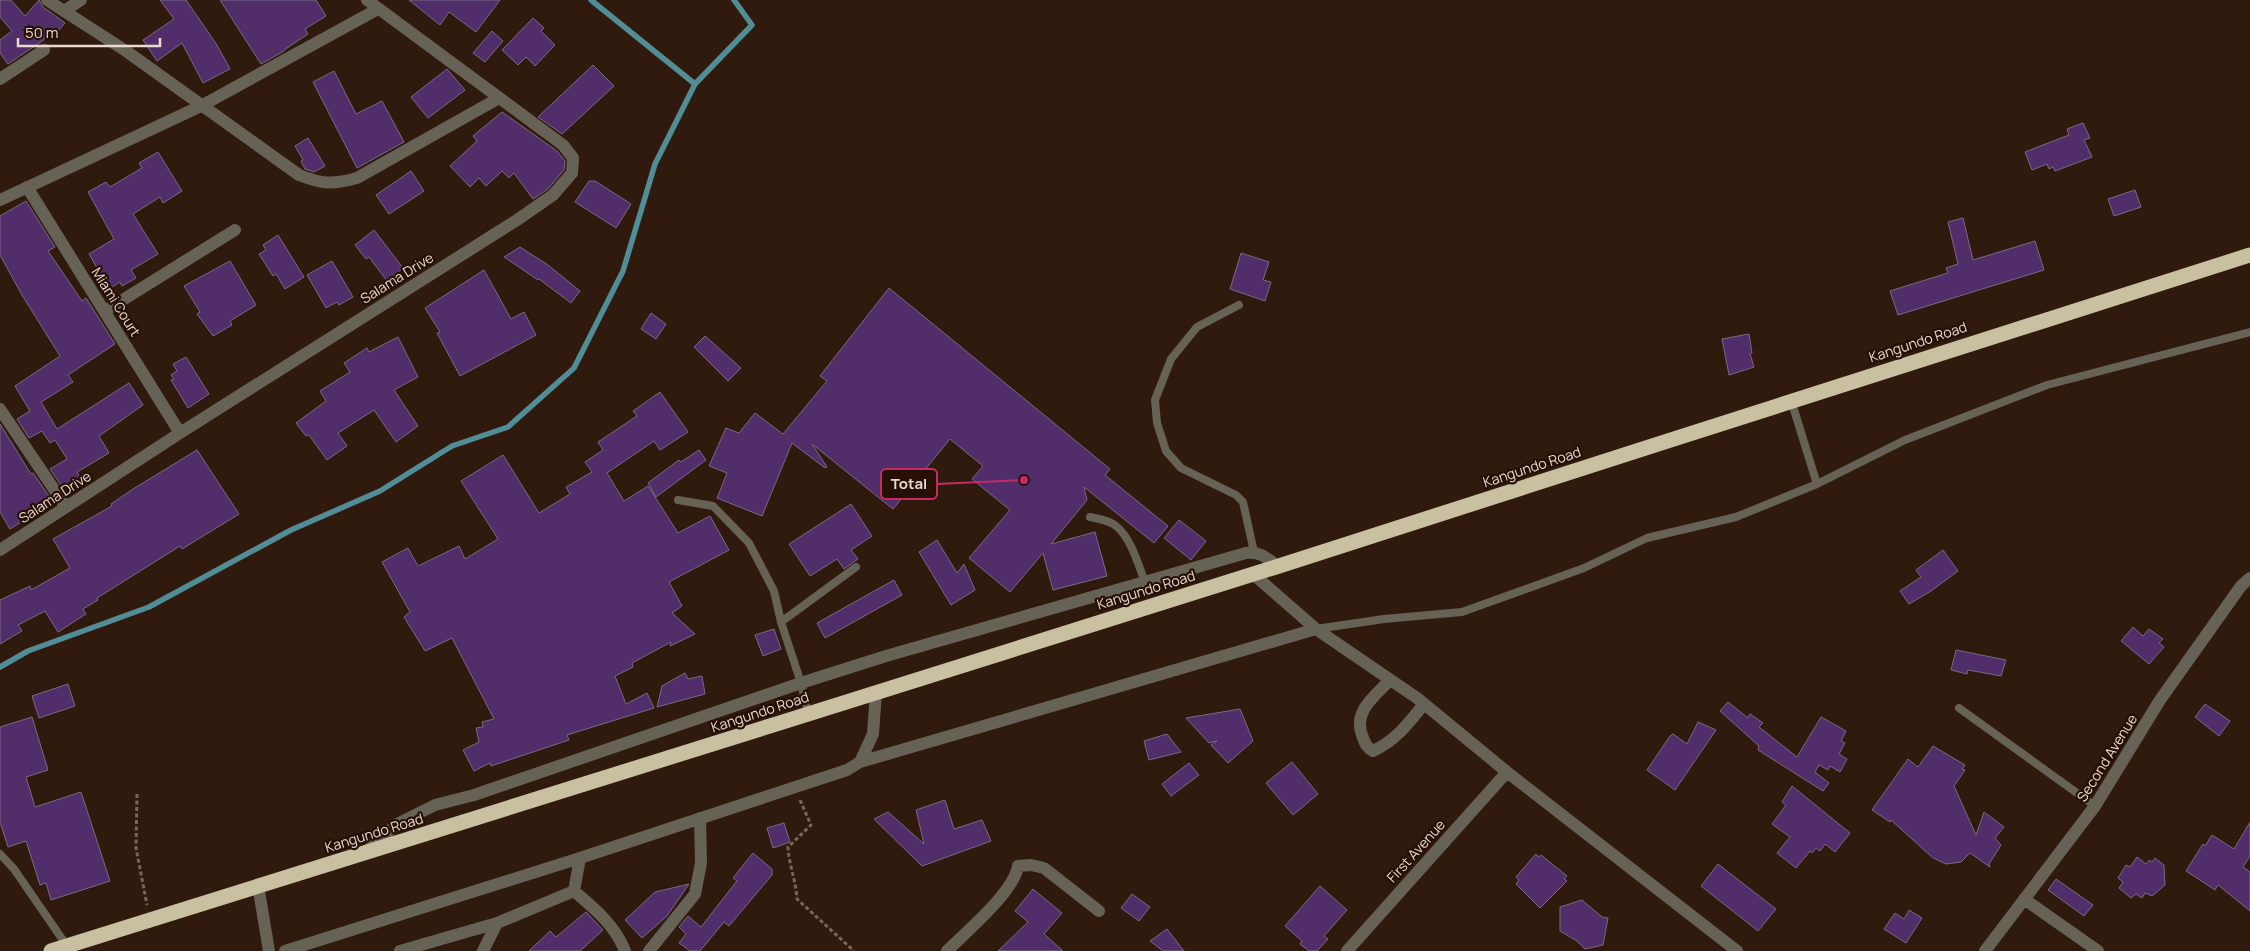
<svg xmlns="http://www.w3.org/2000/svg" width="2250" height="951" font-family="Manrope,sans-serif">
<rect width="100%" height="100%" fill="#301a0d"/>
<g fill="none" stroke-linecap="round" stroke-linejoin="round">
<!-- stream -->
<path stroke="#518d96" stroke-width="5.5" d="M591,0l104,84
M0,667l28,-16 121,-44 142,-77 89,-39 72,-45 56,-19 66,-59 49,-97 32,-107 40,-80 57,-59 -18,-25"/>
</g>
<!-- building -->
<path fill="#512e69" stroke="#786a83" d="M0,0h11l14,16 14,-16 4,7 22,16 -14,16 -3,-2 -40,27 -8,-11v-13l12,-9 -12,-14z
M160,0h26l31,45 13,24 -27,14 -21,-40 -25,18 -14,-21 31,-21z
M220,0h96l10,16 -21,13 3,5 -24,16v1l-23,13z
M409,0h91l-24,32 -27,-20 -9,13z
M533,18l11,10 -3,3 14,14 -20,21 -9,-9 -8,8 -16,-15z
M492,31l11,10 -18,21 -12,-9z
M593,65l21,21 -52,48 -24,-17z
M447,69l18,21 -37,28 -17,-21z
M334,71l22,43 26,-13 22,41 -47,26 -44,-86z
M502,112l55,39 8,10 -1,9 -16,19 -15,10 -19,-26 -5,5 -7,-7 -16,15 -7,-8 -9,9 -20,-21 27,-25 -4,-5z
M2083,123l7,15 -6,2 8,17 -37,14 -2,-4 -4,2 -2,-5 -15,6 -7,-18 44,-17 -2,-6z
M308,138l17,28 -11,6 -9,-3 -4,-8 2,-1 -8,-14z
M158,152l24,39 -19,12 -3,-6 -27,17 25,40 -27,16 5,8 -14,8 -2,-4 -11,7 -20,-35 25,-15 -26,-47 18,-10 4,5 32,-19 -3,-5z
M411,171l13,20 -35,23 -13,-19z
M589,181h6l36,23 -15,24 -41,-26z
M2135,190l6,17 -27,9 -6,-17z
M26,201l29,46 -7,4 34,50 4,-3 29,46 -47,31 5,7 -32,20 16,27 72,-46 14,22 -44,31 10,17 -32,19 3,5 -17,11 -13,-19 17,-10 -12,-19 -5,3 -8,-12 -13,7 -12,-19 13,-8 -15,-25 45,-30 -38,-61 -22,-40v-39z
M1963,218l10,42 62,-19 9,29 -146,45 -8,-24 58,-18 -2,-5 12,-4 -10,-42z
M374,230l29,38 -16,13 -18,-24 -3,2 -11,-14z
M278,235l26,42 -19,12 -9,-15 -3,2 -14,-22 7,-4 -3,-5z
M520,247l28,18 32,26 -9,12 -32,-24 -1,1 -34,-23z
M1241,253l28,9 -6,18 8,2 -6,19 -35,-12z
M230,261l26,44 -26,16 2,4 -19,11 -16,-22 3,-2 -16,-26z
M332,261l21,36 -14,8 -2,-3 -11,6 -19,-33z
M484,270l27,49 13,-7 12,23 -76,41 -23,-43 3,-1 -15,-24z
M889,288l221,181 -5,6 63,51 -14,17 -70,-56 3,13 -36,44 44,-12 12,44 -54,14 -10,-37 -33,39 -41,-34 41,-48 -38,-31 11,-13 -33,-27 -57,70 -81,-65 15,23 -2,1 -33,-25 -30,73 -45,-18 10,-25 -18,-7 17,-38 13,5 16,-20 28,21 44,-53 -7,-5z
M651,313l15,11 -10,15 -15,-10z
M1749,334l3,19 -2,1 4,13 -25,8 -7,-36z
M705,336l36,32 -13,13 -34,-34z
M398,337l20,40 -24,13 24,36 -22,16 -22,-32 -36,23 9,13 -20,14 -18,-25 -3,1 -10,-13 30,-22 -6,-10 30,-19 -6,-9 23,-15 2,4z
M186,357l23,37 -21,14 -17,-28 3,-1 -3,-4 6,-4 -4,-7z
M660,392l28,40 -28,18 -6,-9 -47,32 17,28 24,-15 30,47 32,-17 19,34 -60,32 13,24 -10,7 23,21 -25,12 1,-4 -39,21 1,4 -18,9 11,28 21,-11 7,15 -87,27 2,5 -78,26 -1,-3 -16,8 -11,-21 16,-8 -3,-14 7,-1 -1,-5 12,-3 -42,-81 -27,13 -21,-34 6,-5 -28,-50 26,-14 10,18 41,-20 6,13 33,-20 -37,-58 42,-26 36,58 31,-19 -4,-7 26,-15 -7,-10 18,-12 -5,-8 39,-26 -4,-5z
M0,424l31,50 2,-1 20,29 -43,27 -10,-17z
M197,450l42,64 -57,35 -2,-3 -83,52 1,2 -15,9 3,5 -28,18 -13,-21 -27,14 4,6 -22,13v-44l30,-14 1,4 39,-22 -17,-29 59,-33 -1,-2 22,-15z
M699,450l7,10 -50,37 -8,-14 31,-23 2,2z
M851,504l21,32 -21,14 7,9 -14,10 -7,-10 -27,17 -21,-32z
M1179,520l27,21 -15,19 -27,-22z
M937,540l20,33 7,-9 11,26 -24,15 -32,-53z
M1943,550l15,21 -27,20 -22,13 -9,-13 21,-14 -5,-7z
M894,580l8,15 -77,43 -8,-15z
M2133,627l10,9 6,-7 14,10 -4,4 5,4 -15,17 -28,-23z
M774,629l7,20 -18,7 -8,-21z
M1956,650l50,10 -5,16 -33,-6 -1,4 -16,-4z
M685,673l3,6 14,-3 3,18 -48,13 5,-21z
M68,684l7,22 -36,12 -7,-22z
M1728,702l20,16 2,-4 13,9 -4,4 38,30 24,-40 25,14 -5,10 4,2 -6,11 8,5 -7,13 -10,-6 -2,4 -9,-5 -4,7 14,11 -6,8 -65,-41 1,-4 -39,-35z
M2205,704l25,17 -11,15 -24,-19z
M1240,709l13,32 -25,22 -17,-18 6,-4 -8,2 -23,-25z
M32,717l16,53 -22,7 9,30 46,-15 29,89 -59,19 -5,-17 -6,2 -14,-44 -18,6 -8,-25v-95z
M1698,722l18,8 -41,60 -28,-20 23,-34 3,-2 14,10z
M1167,734l14,18 -32,8 -5,-19z
M1933,746l32,19 -3,4 3,1 -11,16 22,49 8,-23 20,15 -9,11 6,7 -12,19 1,3 -20,-14 -9,9 -15,2 -13,-6 -42,-38 -1,2 -18,-12 36,-51 10,8z
M1292,762l26,32 -25,21 -27,-32z
M1189,763l10,12 -28,21 -9,-12z
M1792,786l58,47 -15,19 -10,-8 -5,7 -4,-3 -4,5 -2,-2 -14,17 -19,-15 13,-16 -18,-13 14,-19 -4,-3z
M945,800l9,29 28,-9 9,21 -69,25 -48,-47 14,-7 36,32 -8,-34z
M2250,822v34l-7,11 7,5v39l-32,-26 -3,5 -29,-19 17,-27 2,2 7,-11 22,14z
M784,823l6,19 -17,6 -6,-20z
M753,853l19,16v6l-43,51 -5,-4 -24,29h-10l-11,-8 7,-9 -7,-7 9,-11 13,11 36,-46 -4,-3z
M1536,854l3,3 2,-2 26,21 -3,3 3,2 -27,27 -24,-24 3,-4 -3,-3z
M2137,857l9,7 3,-4 3,2 3,-4 9,7 1,20 -13,11 -7,-3 -3,5 -6,-4 -5,4 -12,-10 4,-6 -5,-4 8,-13 4,2z
M1718,864l58,45 -18,22 -57,-45z
M2056,879l37,26 -9,11 -36,-26z
M689,884l-22,32 -25,22 -17,-18 30,-28z
M1320,886l27,24 -23,26 4,3 -11,12h-8l-9,-7 2,-3 -17,-15z
M1033,889l29,24 -18,21 19,17h-65l30,-29 -13,-11z
M1132,894l18,13 -11,14 -18,-13z
M1582,900l20,17 6,1 -5,27 -18,4 -8,-8 -17,-10v-24z
M1909,910l13,8 -16,25 -22,-14 11,-16 9,6z
M586,912l17,18 -23,21h-51l21,-20 6,6z
M1167,929l17,22h-21l-13,-10z"/>
<g fill="none" stroke-linecap="round" stroke-linejoin="round">
<!-- path -->
<path stroke="#79665b" stroke-width="3" stroke-dasharray="4 2.5" stroke-linecap="butt" d="M137,794l-1,54 11,57
M800,800l11,25 -23,22c1,18 8,34 9,52l57,52"/>
<!-- lane -->
<path stroke="#666256" stroke-width="8" d="M1239,305l-42,22 -26,32 -16,41 2,23 9,28 15,17 55,27 7,7 11,50
M1791,400l26,84
M678,500l35,6 36,37 25,48 7,31 20,61 7,30
M1090,517c9,2 19,3 26,9 15,12 22,38 29,56
M781,622l75,-55
M1316,629l68,-10 78,-7 122,-44 63,-30 89,-21 81,-33 88,-44 142,-55 203,-53
M1959,708l136,98
M0,854l14,15 53,77"/>
<!-- street -->
<path stroke="#666256" stroke-width="12" d="M47,0l79,51 173,124c23,9 33,10 58,3l142,-80
M64,11l17,-11
M0,79l44,-29
M27,187l153,246
M0,200l201,-94 177,-97
M105,311l130,-81
M0,409l66,98
M0,550l180,-117 337,-213 36,-25 19,-22 1,-15 -10,-13 -196,-145
M1253,574l63,55 101,69 90,74 230,179
M1390,680c-15,16 -37,31 -28,55 3,8 4,12 11,16 23,-11 36,-28 51,-47
M860,762l456,-133
M367,851l30,-27 38,-19 39,-10 327,-112 85,-27 360,-103c14,-2 21,5 31,13
M258,885l11,66
M574,891c21,18 41,34 51,60
M2024,899l74,52
M285,951l295,-93 267,-88 13,-8 13,-28 3,-42
M400,951l97,-28
M483,951l14,-28 77,-32 6,-33
M649,951l46,-57 6,-31 -1,-45
M947,951c20,-20 67,-59 71,-85l13,-1 13,3 55,43
M1347,951l160,-179
M1985,951l110,-145 65,-106 81,-114 9,-8"/>
<!-- highway -->
<path stroke="#c9c0a2" stroke-width="15" d="M51,951c409,-128 819,-256 1228,-385 324,-103 646,-210 971,-311"/>
</g>
<g text-anchor="middle" stroke-width="4.5" stroke-linejoin="round" paint-order="stroke">
<!-- street labels -->
<g font-size="14" fill="#e9d9d1" stroke="#261005">
<text transform="translate(397 278) rotate(-32)" y="5">Salama Drive</text>
<text transform="translate(116 302) rotate(58)" y="5">Miami Court</text>
<text transform="translate(1918 342) rotate(-18)" y="5">Kangundo Road</text>
<text transform="translate(1532 467) rotate(-18)" y="5">Kangundo Road</text>
<text transform="translate(55 497) rotate(-33)" y="5">Salama Drive</text>
<text transform="translate(1146 590) rotate(-17)" y="5">Kangundo Road</text>
<text transform="translate(760 712) rotate(-18)" y="5">Kangundo Road</text>
<text transform="translate(2107 758) rotate(-58)" y="5">Second Avenue</text>
<text transform="translate(374 833) rotate(-17)" y="5">Kangundo Road</text>
<text transform="translate(1416 851) rotate(-48)" y="5">First Avenue</text>
</g>
</g>
<!-- callouts -->
<path fill="none" stroke="#c62b67" stroke-width="2" d="M1024 480L937 484"/>
<circle fill="#c62b67" stroke="#261005" stroke-width="2" cx="1024" cy="480" r="5"/>
<rect fill="#261005" stroke="#c62b67" stroke-width="2" x="881" y="469" width="56" height="30" rx="5"/>
<g font-size="15" text-anchor="middle" font-weight="bold" fill="#e9d9d1">
<text x="909" y="489">Total</text>
</g>
<!-- scale -->
<path d="M18 38v8h142v-8" fill="none" stroke="#e9d9d1" stroke-width="2.5"/>
<text x="25" y="38" font-size="15" fill="#e9d9d1" stroke="#261005" stroke-width="4" paint-order="stroke">50 m</text>
</svg>
